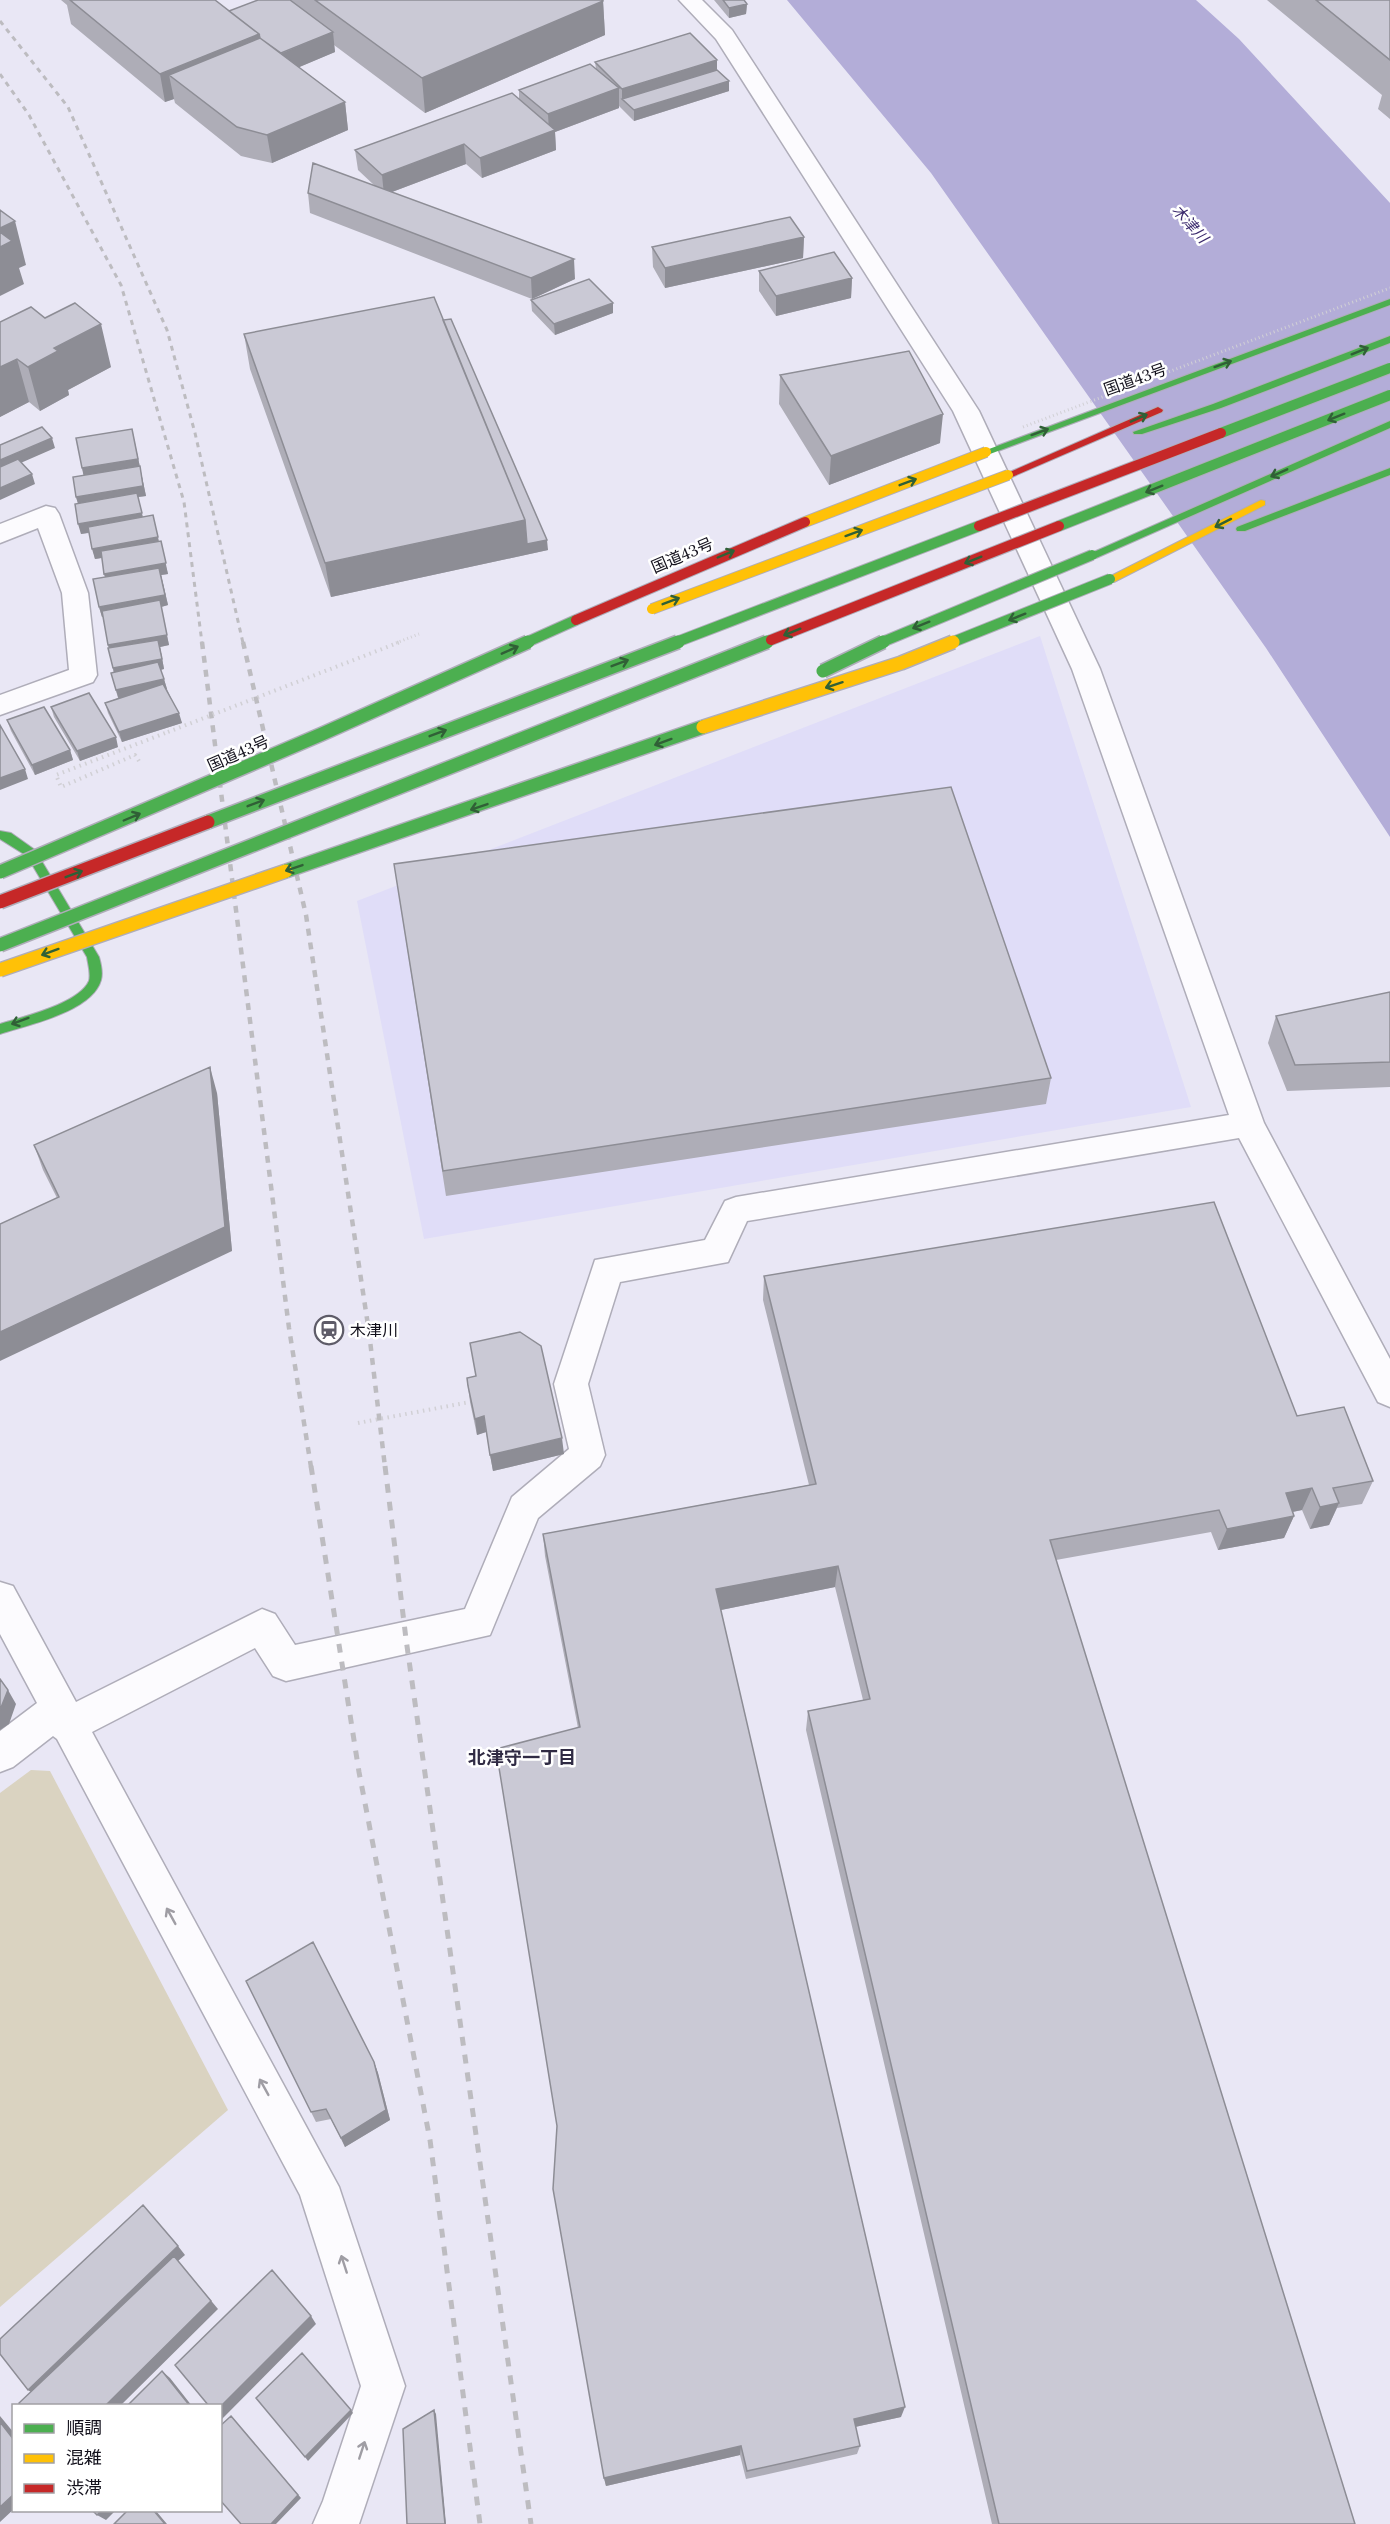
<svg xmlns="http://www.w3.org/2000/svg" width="1390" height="2524" font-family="Lora,'Noto Sans JP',serif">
<rect width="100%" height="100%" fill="#e9e7f5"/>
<!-- built -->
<path fill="#e0ddf8" d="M1040,636l151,471 -767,132 -67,-338z"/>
<!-- green -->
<path fill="#dad3c1" d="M31,1770l19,1 178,339 -228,197v-514z"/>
<!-- water -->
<path fill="#b3add8" d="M787,0h409l43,39 151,164v634l-124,-189 -335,-475z"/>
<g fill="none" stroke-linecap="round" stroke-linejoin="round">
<!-- street casing -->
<g stroke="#afadb9" stroke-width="3">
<path id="street" d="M679,0h23l30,30 247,381 121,258 164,454 126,236v48l-12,-5 -139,-264 -492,83 -19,41 -108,20 -32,102 17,71 -5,11 -62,52 -48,117 -204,46 -13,-5 -18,-28 -163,84 247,455 66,199 -46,138h-46l10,-23 38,-115 -61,-191 -243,-456 -4,-3 -40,31 -13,5v-41l37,-28 -37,-69v-52l13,4 63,116 186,-93 13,5 20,31 170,-36 47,-112 57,-48 -15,-65 41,-124 110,-20 20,-39 11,-4 493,-82 -157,-446 -119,-258 -237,-372z
M46,506l9,2 4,6 29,79 9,82 -4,7 -93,33v-20l69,-25 -7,-77 -24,-65 -38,15v-19z"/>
</g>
<!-- fast casing -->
<g stroke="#afadb9" stroke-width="2">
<path id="fast" d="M1390,299v6l-400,149h-8l-1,-2z
M1390,336v7l-169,65 -79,26h-8l-1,-2 80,-28z
M1390,421v7l-294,130 -4,1 -5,-4z
M1390,468v7l-145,56h-8l-1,-2 1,-2z
M0,831l11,2 24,17 64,107c2,7 4,16 2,23 -9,32 -74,45 -101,54v-10c22,-7 79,-20 89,-43 2,-7 -1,-17 -2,-24l-60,-101 -27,-17z"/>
</g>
<!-- slow casing -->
<g stroke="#afadb9" stroke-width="2">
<path id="slow" d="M1261,500l4,1v4l-151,77h-8l-1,-3z"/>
</g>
<!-- jam casing -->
<g stroke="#afadb9" stroke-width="2">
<path id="jam" d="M1158,407l5,3 -1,2 -150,65h-8l-1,-2z"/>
</g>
<!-- path -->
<path stroke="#d1d0d5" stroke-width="4" stroke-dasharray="1.5 4.5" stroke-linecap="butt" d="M139,761l-4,-6 -74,32 -5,-12 112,-43
M358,1423l112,-21"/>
<!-- street -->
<use href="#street" fill="#fcfbfe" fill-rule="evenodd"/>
<!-- fast -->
<use href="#fast" fill="#4caf50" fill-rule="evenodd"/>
<!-- slow -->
<use href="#slow" fill="#ffc107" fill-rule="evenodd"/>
<!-- jam -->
<use href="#jam" fill="#c62828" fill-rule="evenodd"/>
<!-- rail-far2 -->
<path stroke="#bdbcc0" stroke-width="3" stroke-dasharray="5 5" stroke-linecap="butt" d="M0,21l68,86 99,223 28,103 48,210
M0,74l29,41 92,170 63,217 18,141"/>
<!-- rail-far1 -->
<path stroke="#bdbcc0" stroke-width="4.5" stroke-dasharray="7 7" stroke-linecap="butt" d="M202,642l87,686 22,139
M243,642l63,273 63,417 16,135"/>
<!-- rail -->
<path stroke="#bdbcc0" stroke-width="5" stroke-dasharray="9 9" stroke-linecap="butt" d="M311,1466l48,306 71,368 50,384
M385,1466l21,173 125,885"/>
<!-- fast-bridge-far1 casing -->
<g stroke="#afadb9" stroke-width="12" stroke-linecap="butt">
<path id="fast-bridge-far1" d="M1221,433l169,-65
M1059,526l331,-131
M953,642l157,-63
M525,643l51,-23
M674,643l305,-117
M763,643l8,-3
M880,643l212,-88"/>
</g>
<!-- fast-bridge casing -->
<g stroke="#afadb9" stroke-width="16" stroke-linecap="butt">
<path id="fast-bridge" d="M823,671l60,-29
M208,822l470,-180
M286,871l417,-144
M0,872l322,-138 206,-92
M0,945l767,-303"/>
</g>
<!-- slow-bridge-far1 casing -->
<g stroke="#afadb9" stroke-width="12" stroke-linecap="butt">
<path id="slow-bridge-far1" d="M805,522l181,-70
M652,609l356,-134
M950,643l3,-1"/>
</g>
<!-- slow-bridge casing -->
<g stroke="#afadb9" stroke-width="16" stroke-linecap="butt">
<path id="slow-bridge" d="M703,727l198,-64 52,-21
M0,970l286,-99"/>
</g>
<!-- jam-bridge-far1 casing -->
<g stroke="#afadb9" stroke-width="12" stroke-linecap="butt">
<path id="jam-bridge-far1" d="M979,526l242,-93
M576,620l229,-98
M771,640l288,-114"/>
</g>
<!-- jam-bridge casing -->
<g stroke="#afadb9" stroke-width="16" stroke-linecap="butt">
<path id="jam-bridge" d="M0,902l208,-80"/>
</g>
<!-- path-bridge-far1 -->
<path stroke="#d1d0d5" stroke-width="3" stroke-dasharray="1 3" stroke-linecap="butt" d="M1023,427l367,-139
M396,643l23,-9"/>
<!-- path-bridge -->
<path stroke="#d1d0d5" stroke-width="4" stroke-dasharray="1.5 4.5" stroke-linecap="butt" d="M168,732l232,-90"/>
<!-- fast-bridge-far1 -->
<use href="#fast-bridge-far1" stroke="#4caf50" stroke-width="10"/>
<!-- fast-bridge -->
<use href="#fast-bridge" stroke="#4caf50" stroke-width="13"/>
<!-- slow-bridge-far1 -->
<use href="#slow-bridge-far1" stroke="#ffc107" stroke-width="10"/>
<!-- slow-bridge -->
<use href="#slow-bridge" stroke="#ffc107" stroke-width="13"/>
<!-- jam-bridge-far1 -->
<use href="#jam-bridge-far1" stroke="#c62828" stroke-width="10"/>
<!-- jam-bridge -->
<use href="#jam-bridge" stroke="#c62828" stroke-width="13"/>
</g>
<!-- wall -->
<path fill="#aeadb7" d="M61,0h154l14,11 29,-11h345l2,35 -180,78 -91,-68 1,7 -36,15 46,35 3,28 -76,33 -31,-7 -66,-53 -1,-4 -9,3 -94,-78 -4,-19z
M714,0h30l3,4 -1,10 -17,4z
M1267,0h123v119l-12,-10 4,-14z
M717,60v10l12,11v10l-95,30 -15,-15v2l-64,24 1,18 -74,28 -16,-14 -74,28 183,87 -43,20 -222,-86 -2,-20 67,-7 -17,-16 -3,-20 164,-51v-9l77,-21 -1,-7z
M804,237l-1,21 -138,30 -12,-21 -1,-20z
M759,271l93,7 -1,20 -75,18 -17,-25z
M531,300l82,3v10l-58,22 -23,-24z
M443,320l105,230 -217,47 -81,-228 -6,-35z
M0,322l111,45 -43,23 1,5 -29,16 -11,-9 -29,15z
M780,375l160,68 -111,42 -50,-81z
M132,429l14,67 -8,1 5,20 10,-2 6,26 9,33 -7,1 7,30 -7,2 8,38 -9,2 4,22 -3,1 6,19 15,34 -60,19 -14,-29 -3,-10 13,-5 -7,-25h3l-11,-56h-1l-3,-10 6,-30 -3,-19 -7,1 -6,-26 -8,1 -3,-31 -2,-6 8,-22 -2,-7z
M51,707l67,40 -38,14 -26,-44z
M7,720l63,30 3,10 -38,15 -24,-44z
M394,864l657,214 -5,26 -600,92z
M1390,992v95l-103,4 -19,-48 8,-27z
M217,1093l15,158 -175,-53 -14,-28 -9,-25z
M764,1276l533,140 76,65 -11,23 -25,4 -8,17 -19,4 -8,-19 -9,2 1,4 -10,22 -66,12 -7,-18 -155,28 299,964h-363l-186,-794 2,-19 55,-11 -28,-113 -114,23 180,807 -46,10 5,19 -3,8 -111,25 -6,-24 -134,31 -2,-8 -47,-352 21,-398 -33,-172 -2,-22 266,-49 -46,-185z
M467,1378l97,76 -71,17 -7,-39 -9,3 -7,-33z
M246,1981l128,81 4,11 12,47 -45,27 -14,-28 -15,3z"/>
<!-- shaded-wall -->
<path fill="#8d8d95" d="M603,1l2,34 -180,78 -3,-35z
M747,4l-1,10 -17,4v-10z
M333,32l2,20 -52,22 -3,-20z
M259,34l4,28 -94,13 5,24 -9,3 -5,-28z
M717,60v20l-95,19v-10z
M729,81v10l-95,30v-11z
M619,88v20l-64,24 1,18 -74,28 -2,-20 69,-26 -1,-18z
M345,102l3,28 -76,33 -5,-28z
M464,144l2,20 -82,31 -2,-20z
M15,221l11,44 -7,3 5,16 -24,12v-68z
M804,237l-1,21 -138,30v-20z
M574,259l1,20 -43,20 -1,-21z
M852,278l-1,20 -75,18v-20z
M613,303v10l-58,22 -1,-11z
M101,324l10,43 -43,23 1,5 -29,16 -12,-44 26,-19z
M17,359l12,43 -29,15v-50z
M943,414l-3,29 -111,42 2,-29z
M132,429l14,67 -8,1 6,26 -63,11 -3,-10 1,-17 -3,-10 8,-19 -2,-10z
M52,438l3,10 -55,24v-12z
M32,474l3,10 -35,16v-12z
M153,515l7,33 -65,11 -3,-10z
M525,520l22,20 1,10 -217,47 -6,-34z
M161,541l7,33 -7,1 7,30 -7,2 8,38 -9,2 4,22 -49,9 -7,-33 53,-38 -59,10 -3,-10 8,-23 -3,-10z
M164,679l3,10 -48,11 -3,-10z
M179,713l3,10 -60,19 -3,-10z
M116,737l2,10 -38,14 -3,-10z
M70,750l3,10 -38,15 -3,-10z
M25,769l3,10 -28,11v-12z
M210,1067l7,26 15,158 -232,110v-29z
M484,1416l2,16 -9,3 -2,-16z
M562,1438l2,16 -71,17 -3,-16z
M1312,1488l-10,22 -26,5 10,-22z
M1339,1503l-10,22 -19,4 10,-22z
M1294,1516l-10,22 -66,12 9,-21z
M838,1566l-3,21 -119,24v-22z
M8,1690l8,14 -7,20 -9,6v-20z
M374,2062l4,11 12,47 -45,27 -4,-9z
M178,2246l7,9 -7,6 40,48 -98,97h-15l-67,-9 -10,-7z
M311,2316l5,8 -94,95 -2,-1v-11z
M162,2371l8,7 22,28h-2z
M905,2407l-4,10 -51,11 4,-9z
M351,2410l2,3 -45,48 -3,-4z
M434,2410l2,4 10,110h-1z
M0,2416l14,17v7l-14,-18z
M231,2416l70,82 -25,26h-5z
M741,2446l-1,9 -134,31 -2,-8z
M14,2494v15l-14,13v-15z
M101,2511h14l-9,9 -9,-5z
M154,2511h2l11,13h-2z"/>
<!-- building -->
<path fill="#cac9d5" stroke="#8d8d95" stroke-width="1.5" d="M70,0h145l44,34 -99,40z
M258,0h32l43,32 -52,21 -21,-15 -1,-4 -30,-23z
M315,0h288v1l-181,77z
M723,0h21l3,4 -18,4z
M1316,0h74v60z
M690,33l27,27 -95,29 -27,-27z
M260,38l85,64 -78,33 -30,-8 -68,-52z
M590,64l29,24 -71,26 -29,-24z
M717,70l12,11 -95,29 -12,-11z
M512,93l43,37 -75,28 -16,-14 -82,31 -27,-25z
M313,163l261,96 -43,19 -223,-85z
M0,210l15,11 -15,7z
M790,217l14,20 -139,31 -13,-21z
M0,232l12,9 -12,6z
M834,252l18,26 -76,18 -17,-25z
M589,279l24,24 -59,21 -23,-24z
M434,297l91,223 -200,43 -81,-229z
M75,303l26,21 -47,24 4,3 -30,16 -11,-8 -17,8v-45l31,-15 14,11z
M451,319l96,221 -20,4 -2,-24 -82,-200z
M909,351l34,63 -112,42 -51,-81z
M42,427l10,11 -52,22v-15z
M132,429l6,30 -56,9 -6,-30z
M18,459l14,15 -32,14v-21z
M140,466l3,20 -67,11 -3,-20z
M137,493l5,20 -64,11 -3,-20z
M153,515l5,22 -66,12 -4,-22z
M161,541l5,22 -62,11 -3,-23z
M159,568l6,27 -66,12 -6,-28z
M160,600l7,35 -59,10 -6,-34z
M158,640l4,19 -49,9 -5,-20z
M158,662l6,17 -48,11 -5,-17z
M163,684l16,29 -60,19 -14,-29z
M89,693l27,44 -39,14 -26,-44z
M44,707l26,43 -38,15 -25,-45z
M0,725l25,44 -25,9z
M951,787l100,291 -608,93 -49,-307z
M1390,992v70l-95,3 -19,-49z
M210,1067l15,160 -225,105v-108l59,-27 -25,-52z
M1214,1202l83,214 47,-9 29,74 -40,7 6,15 -19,4 -8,-19 -26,5 8,23 -67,13 -8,-19 -169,30 305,984h-356l-191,-813 62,-12 -32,-133 -122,23 189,818 -51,12 6,27 -113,25 -6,-25 -137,32 -51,-289 4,-63 -61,-377 84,-22 -37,-193 273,-50 -52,-208z
M520,1332l21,14 21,92 -72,17 -6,-39 -9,3 -7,-33 -1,-8 9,-2 -6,-33z
M0,1679l8,11 -8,20z
M313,1942l61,120 12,48 -45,28 -15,-29 -15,3 -65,-131z
M143,2205l35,41 -150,144 -28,-36v-15z
M174,2256l37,45 -106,105h-84l-2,-3z
M272,2270l39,46 -91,91v-1h-11l-34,-41z
M302,2353l49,57 -46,47 -49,-59z
M162,2371l28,35h-63z
M434,2410l11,114h-38l-4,-95z
M231,2416l67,79 -27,29h-30l-21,-24v-74z
M0,2422l14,18v54l-14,13z
M93,2511h8l-4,4z
M127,2511h27l11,13h-51z"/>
<!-- one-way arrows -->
<defs><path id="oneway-shaft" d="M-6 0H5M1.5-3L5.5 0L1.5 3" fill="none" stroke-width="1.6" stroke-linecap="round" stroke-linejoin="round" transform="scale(1.5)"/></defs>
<g stroke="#306036">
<use href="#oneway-shaft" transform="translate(1360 351) rotate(-22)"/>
<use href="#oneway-shaft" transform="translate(1223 364) rotate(-20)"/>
<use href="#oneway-shaft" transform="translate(1336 417) rotate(158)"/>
<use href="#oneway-shaft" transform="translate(1139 418) rotate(-24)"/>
<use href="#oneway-shaft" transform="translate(1040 432) rotate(-20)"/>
<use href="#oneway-shaft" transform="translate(1279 473) rotate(156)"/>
<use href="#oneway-shaft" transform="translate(908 482) rotate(-21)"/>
<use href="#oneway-shaft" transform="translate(1154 489) rotate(158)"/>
<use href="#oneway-shaft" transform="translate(1223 523) rotate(153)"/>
<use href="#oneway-shaft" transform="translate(854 533) rotate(-20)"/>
<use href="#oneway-shaft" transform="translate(726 554) rotate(-23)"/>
<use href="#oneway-shaft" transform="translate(973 560) rotate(158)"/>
<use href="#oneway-shaft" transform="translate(671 601) rotate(-21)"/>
<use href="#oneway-shaft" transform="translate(1017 617) rotate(158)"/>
<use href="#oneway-shaft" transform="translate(921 625) rotate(158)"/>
<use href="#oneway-shaft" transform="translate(792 632) rotate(158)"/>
<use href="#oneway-shaft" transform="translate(510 650) rotate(-24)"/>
<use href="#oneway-shaft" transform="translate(620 663) rotate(-21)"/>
<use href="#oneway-shaft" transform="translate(834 685) rotate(162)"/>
<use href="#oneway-shaft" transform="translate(438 733) rotate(-21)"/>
<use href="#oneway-shaft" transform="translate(663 742) rotate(160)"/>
<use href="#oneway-shaft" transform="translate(256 803) rotate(-21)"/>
<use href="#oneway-shaft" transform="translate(479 807) rotate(161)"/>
<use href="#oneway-shaft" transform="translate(132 817) rotate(-23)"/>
<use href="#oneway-shaft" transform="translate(294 868) rotate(161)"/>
<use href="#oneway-shaft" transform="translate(74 874) rotate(-21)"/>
<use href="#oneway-shaft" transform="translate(50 952) rotate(160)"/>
<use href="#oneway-shaft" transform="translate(20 1021) rotate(160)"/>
</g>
<g stroke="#9f9da4">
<use href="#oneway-shaft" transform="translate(171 1916) rotate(-119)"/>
<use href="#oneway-shaft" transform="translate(264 2087) rotate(-119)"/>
<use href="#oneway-shaft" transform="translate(344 2264) rotate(-108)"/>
<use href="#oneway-shaft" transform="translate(362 2450) rotate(-72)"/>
</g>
<!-- icons -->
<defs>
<g id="station-ring" transform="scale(1.5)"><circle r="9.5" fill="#fff" stroke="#5e5c68" stroke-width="1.5"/><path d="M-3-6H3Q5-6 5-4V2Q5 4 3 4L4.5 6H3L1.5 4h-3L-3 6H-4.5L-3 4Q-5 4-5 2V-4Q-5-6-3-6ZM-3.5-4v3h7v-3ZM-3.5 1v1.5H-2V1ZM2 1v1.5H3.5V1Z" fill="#5e5c68"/></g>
</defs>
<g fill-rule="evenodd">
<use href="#station-ring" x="329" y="1330"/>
</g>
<g text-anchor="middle" stroke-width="5" stroke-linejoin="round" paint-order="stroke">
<!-- far-water labels -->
<g font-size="15" font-style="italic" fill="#3b2a6d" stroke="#fff">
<text transform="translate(1190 224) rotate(48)" y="5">木津川</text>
</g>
<!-- street labels -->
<g font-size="16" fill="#13111c" stroke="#fff">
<text transform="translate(1135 379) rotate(-20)" y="6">国道43号</text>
<text transform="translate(682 555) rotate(-23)" y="6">国道43号</text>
<text transform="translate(238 753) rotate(-24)" y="6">国道43号</text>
</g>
<!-- poi labels -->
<g font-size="16" fill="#13111c" stroke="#fff" text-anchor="start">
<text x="350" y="1336">木津川</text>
</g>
<!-- neighbourhood labels -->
<g font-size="18" font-weight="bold" fill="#302b44" stroke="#fff">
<text x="522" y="1764">北津守一丁目</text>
</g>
</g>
<!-- legend -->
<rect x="12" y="2404" width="210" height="108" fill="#ffffff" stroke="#a1a0a4" stroke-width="1.5"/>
<rect x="24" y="2424" width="30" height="9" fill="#4caf50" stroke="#a1a0a4" stroke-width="1.5"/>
<text x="66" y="2434" font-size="18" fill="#13111c">順調</text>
<rect x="24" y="2454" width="30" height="9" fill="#ffc107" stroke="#a1a0a4" stroke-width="1.5"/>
<text x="66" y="2464" font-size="18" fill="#13111c">混雑</text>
<rect x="24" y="2484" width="30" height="9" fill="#c62828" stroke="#a1a0a4" stroke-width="1.5"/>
<text x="66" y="2494" font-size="18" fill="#13111c">渋滞</text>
</svg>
